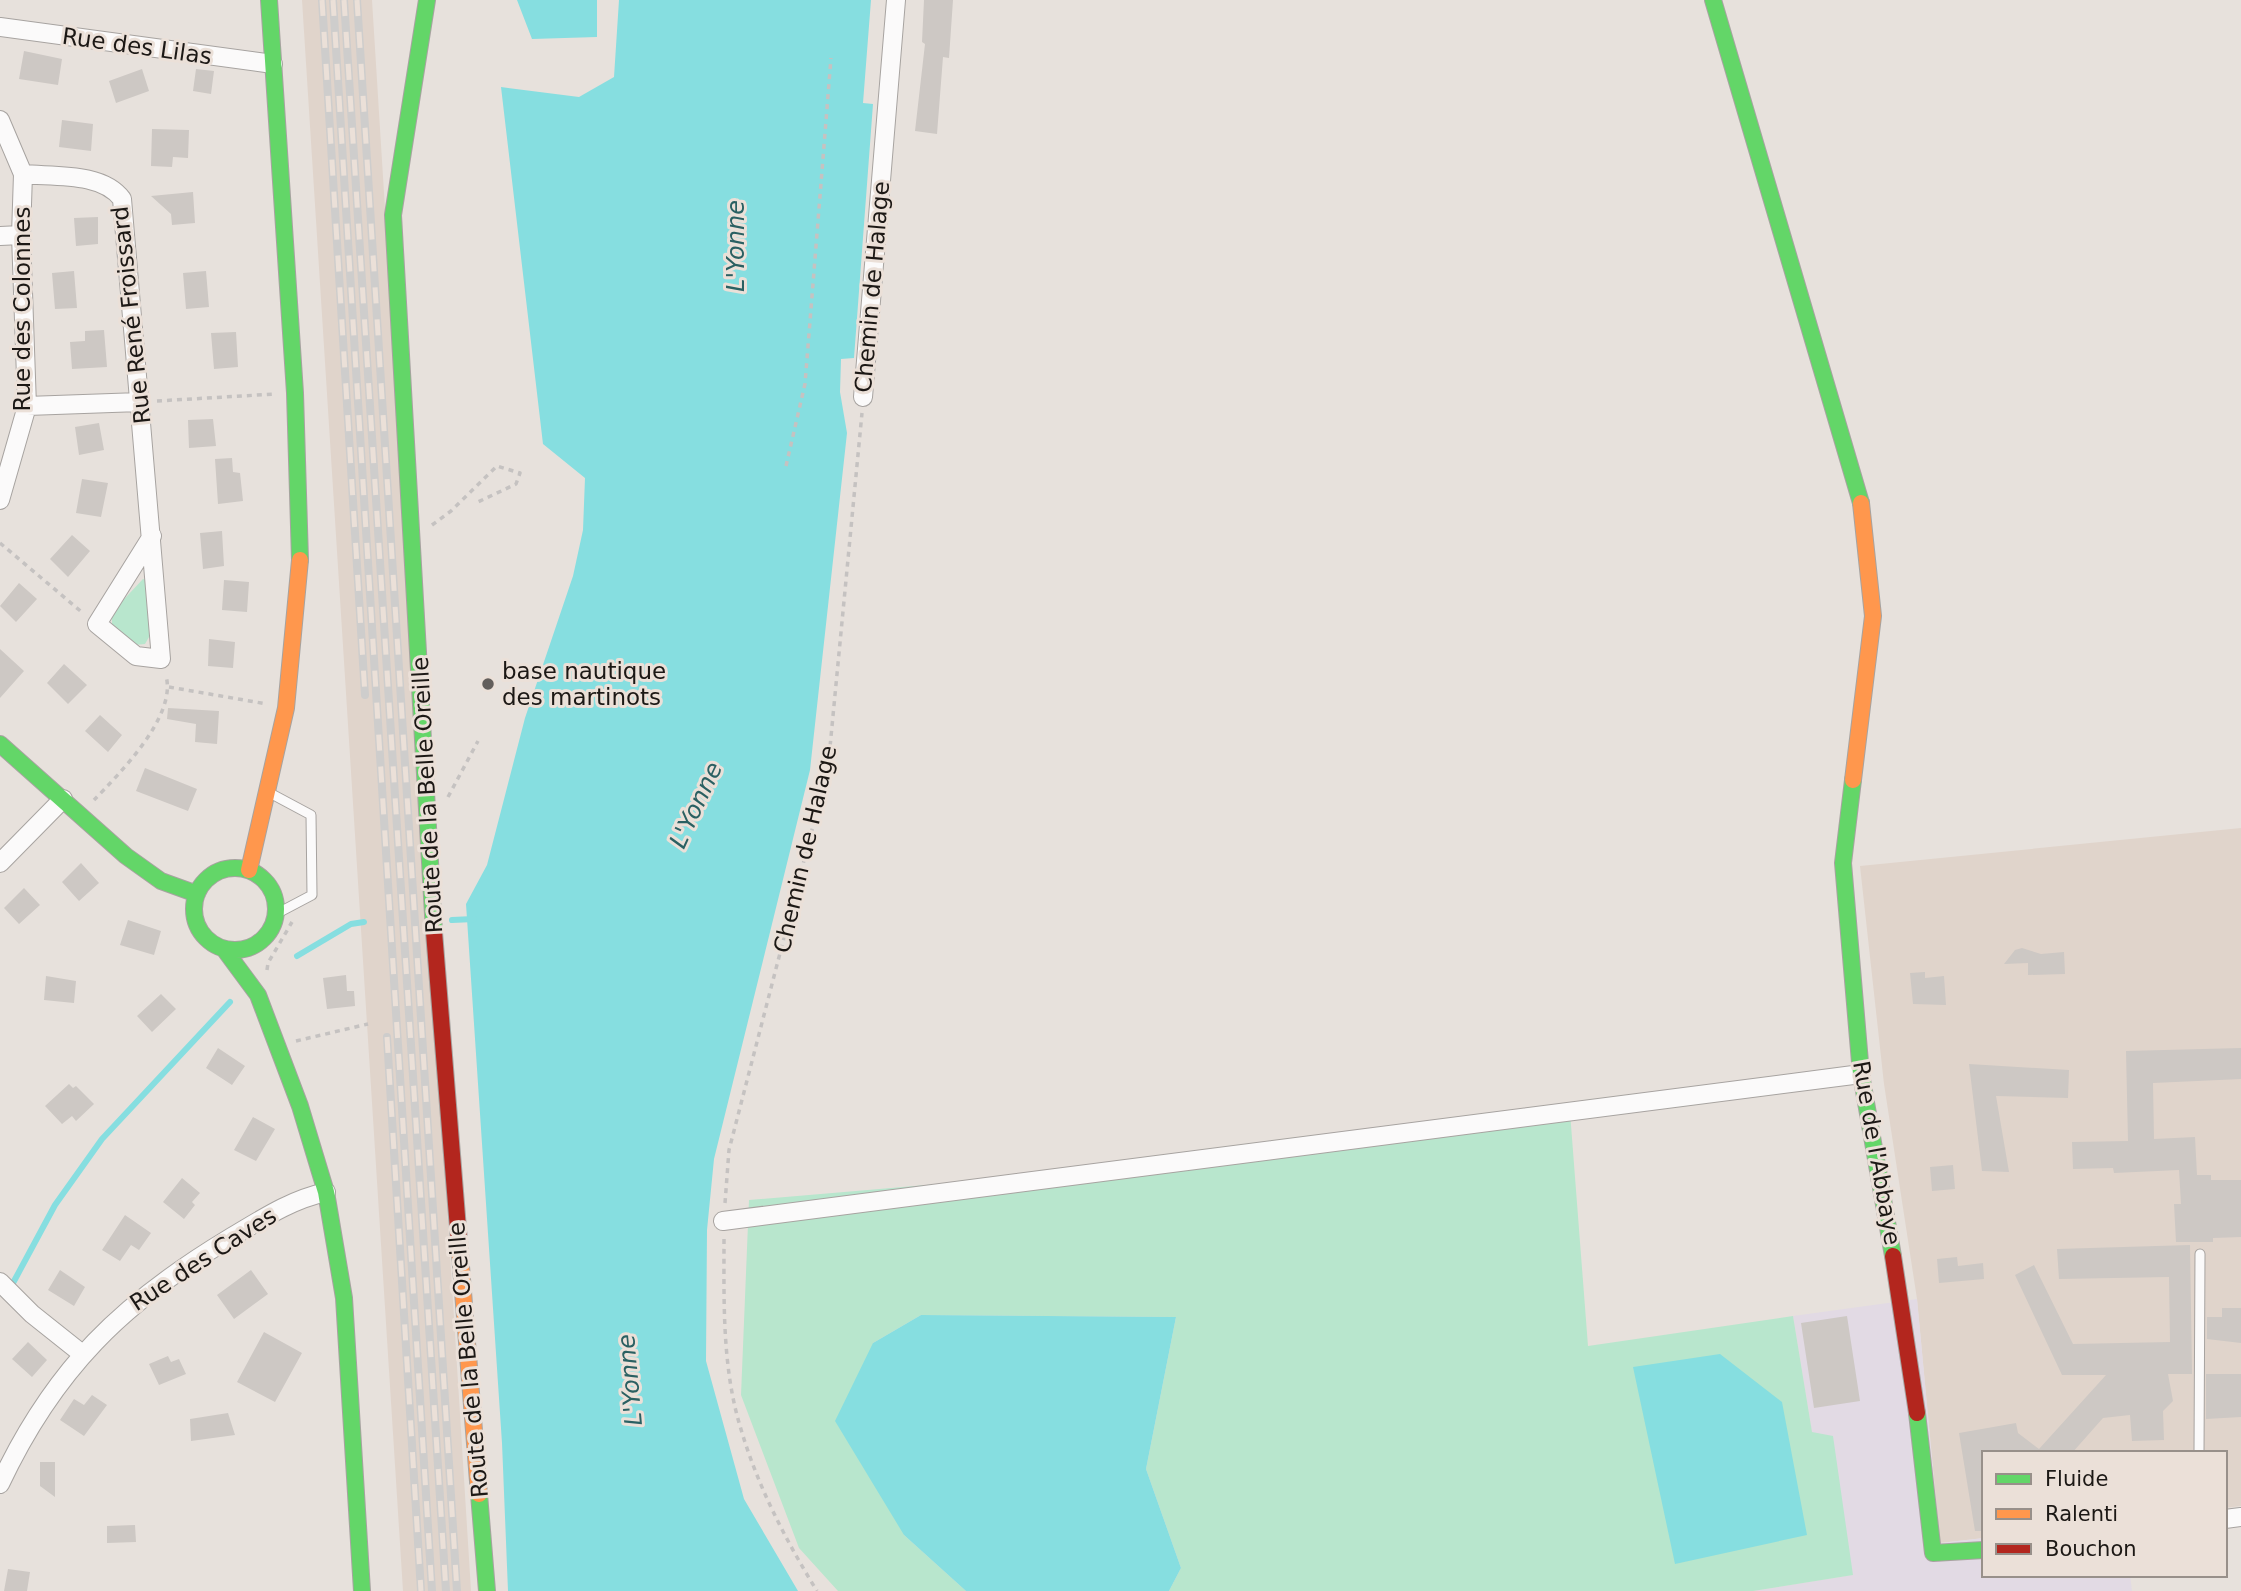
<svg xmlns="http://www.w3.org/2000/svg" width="2241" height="1591" font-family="'DejaVu Sans',sans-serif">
<rect width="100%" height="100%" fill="#e7e1dc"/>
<!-- built -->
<path fill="#e0d4cb" d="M302,0h70l99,1591h-68z
M2241,828v678l-16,2v-55h-241v85l-44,5 -23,-244 -33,-215 -24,-218z"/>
<!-- industrial -->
<path fill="#e2dae4" d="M1917,1299l23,244 44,-5v37h146l2,16h-379l100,-16 -41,-143 -19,-116z"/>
<!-- green -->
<path fill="#b8e6cd" d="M143,579l3,1 7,50 -8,14 -11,1 -22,-16v-17z
M1570,1112l18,234 205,-30 19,116 21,4 20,139 -100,16h-584l12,-23 -35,-99 30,-152 -255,-2 -48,28 31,192 62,56h-128l-39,-43 -58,-153 8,-195 189,-16z"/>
<!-- water -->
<path fill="#86dee0" d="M517,0h80v37l-65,2z
M619,0h252l-8,103 10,1 -19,254 -13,1 -1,33 7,41 -37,337 -96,389 -7,71 -1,131 38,138 54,92h-290l-6,-148 -36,-539 21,-39 38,-147 48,-142 10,-46 2,-52 -42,-34 -42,-357 78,10 35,-20z
M921,1315l255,2 -30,152 35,99 -12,23h-203l-62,-56 -69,-114 38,-78z
M1720,1354l62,48 25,133 -132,29 -42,-197z"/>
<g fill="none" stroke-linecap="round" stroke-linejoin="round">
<!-- stream -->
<path stroke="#86dee0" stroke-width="6" d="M452,920l22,-1
M297,956l54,-32 13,-2
M13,1283l42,-78 47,-66 128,-137"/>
</g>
<!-- building -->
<path fill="#cdc8c4" d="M924,0h29l-4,58 -6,-1 -6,77 -22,-3 10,-87 -3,-2z
M24,51l38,8 -4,26 -39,-6z
M142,69l7,22 -33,12 -7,-22z
M196,69l18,2 -3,23 -18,-3z
M62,120l31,4 -2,27 -32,-4z
M152,129l37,1 -1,28 -15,-1 -1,10 -21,-1z
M193,192l2,31 -23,2 -1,-11 -20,-18z
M98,217v27l-22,2 -2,-28z
M74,271l3,37 -22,1 -3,-36z
M206,271l3,36 -23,2 -3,-36z
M104,330l3,37 -35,2 -2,-27 15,-1v-10z
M236,332l2,35 -24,2 -3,-36z
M213,419l3,27 -27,2 -1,-28z
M99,423l5,27 -25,5 -4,-28z
M232,458l1,14 7,1 3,28 -25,3 -3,-45z
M82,479l26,4 -7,34 -25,-4z
M222,531l2,35 -21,3 -3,-36z
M72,535l18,16 -22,26 -18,-18z
M224,580l25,2 -2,30 -25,-2z
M19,583l18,16 -21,23 -16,-16z
M209,639l26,3 -2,26 -25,-2z
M0,649l24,22 -24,27z
M64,664l23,21 -19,19 -21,-21z
M168,708l51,3 -2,33 -22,-2 1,-18 -29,-5z
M100,715l22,20 -14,17 -23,-21z
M145,768l52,21 -9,22 -52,-20z
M81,863l18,20 -20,18 -17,-19z
M24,888l16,17 -21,19 -15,-16z
M128,920l33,11 -7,24 -34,-10z
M2022,948l19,6 23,-2 1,22 -37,1v-12l-24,1 11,-14z
M1925,972v6l19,-2 2,29 -33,-1 -3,-31z
M346,975l1,16h7l1,15 -28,3 -4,-31z
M46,976l30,5 -2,22 -30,-3z
M161,994l15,15 -24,23 -15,-16z
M218,1048l27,18 -13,19 -26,-17z
M2241,1048v31l-88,4 1,56 41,-2 2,38h14v5h30v57l-28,1v4h-37l-2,-38h7l-2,-34 -65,3 -1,-5 -40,1 -1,-27 56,-1 -2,-90z
M1969,1064l100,6 -1,28 -72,-2 13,76 -27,-1z
M69,1084l4,4 3,-2 18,18 -18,17 -4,-5 -10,8 -17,-18z
M253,1117l22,12 -19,32 -22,-11z
M1953,1165l2,24 -23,2 -2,-24z
M182,1178l18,15 -8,9 3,3 -11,14 -21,-17z
M125,1215l26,18 -12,17 -8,-5 -11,16 -18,-11z
M2190,1245l2,129h-24l5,27 -10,10 1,29 -32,1 -2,-26 -27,3 -31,35h-88v78h-9l-16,-98 57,-10 2,10 21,16 67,-74h-44l-47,-100 19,-10 39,79 97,-2 -1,-65 -110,2 -2,-30z
M1957,1257l1,9 25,-3 1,16 -45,4 -2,-24z
M60,1270l25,17 -11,19 -26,-16z
M251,1270l17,24 -34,25 -17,-24z
M2222,1308h19v35l-34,-4v-22h15z
M1847,1316l13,85 -46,7 -13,-85z
M264,1332l38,21 -27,49 -38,-20z
M28,1342l19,18 -15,17 -20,-18z
M168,1356l3,6 8,-3 7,15 -27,11 -10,-21z
M2206,1374h35v43l-35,2z
M92,1395l15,10 -23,31 -24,-16 14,-21 10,6z
M228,1413l7,22 -44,6 -1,-22z
M40,1462h15v35l-15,-11z
M135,1525l1,17 -29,1v-17z
M8,1569l22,3 -3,19h-23z"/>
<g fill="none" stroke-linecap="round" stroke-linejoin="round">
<!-- lane casing -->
<g stroke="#a7a3a0" stroke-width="11">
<path id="lane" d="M268,792l43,23 1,80 -36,19
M2199,1453l1,-199"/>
</g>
<!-- street casing -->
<g stroke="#a7a3a0" stroke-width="20">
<path id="street" d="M0,27l273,37
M0,120l23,54 -2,61 6,171 -27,94
M23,174c31,3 79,-2 99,25l39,460 -25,-3 -39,-32 55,-88
M0,236l21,-1
M863,397l33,-397
M27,406l113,-4
M0,863l63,-64
M723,1221l1138,-147
M0,1282l32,32 49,39
M0,1484c54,-115 122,-181 230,-246 32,-19 60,-38 96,-46
M2225,1519l16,-2"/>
</g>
<!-- fast casing -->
<g stroke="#a7a3a0" stroke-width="18">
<path id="fast" d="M269,0l26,393 5,167
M427,0l-34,215 41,717
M1713,0l148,503
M0,744l126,112 35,25 36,13
M1853,780l-10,83 18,211 32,182
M194 909a41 41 0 1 1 82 0a41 41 0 1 1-82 0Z
M224,949l34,46 42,111 26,86 18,106 18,293
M1917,1413l16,140 51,-3
M479,1494l8,97"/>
</g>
<!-- slow casing -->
<g stroke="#a7a3a0" stroke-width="18">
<path id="slow" d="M1853,780l20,-164 -12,-113
M249,870l37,-162 14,-148
M459,1241l20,253"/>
</g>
<!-- jam casing -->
<g stroke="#a7a3a0" stroke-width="18">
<path id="jam" d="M434,932l25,309
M1893,1256l24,157"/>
</g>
<!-- path -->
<path stroke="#c5c2c1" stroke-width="3.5" stroke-dasharray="5 5" stroke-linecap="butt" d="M157,401l118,-7
M786,466l19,-82 26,-326
M432,525l19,-14 46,-45 23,7 -4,11 -38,18
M0,543l84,71
M169,687l98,17
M448,797l30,-56
M94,800c26,-27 83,-84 72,-124
M267,970l1,-7 24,-41
M296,1041l72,-17
M725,1203l4,-53 99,-382 34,-355
M724,1239c0,61 -2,127 16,187 17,59 45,113 77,165"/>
<!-- lane -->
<use href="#lane" stroke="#fbfafa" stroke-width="9"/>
<!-- street -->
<use href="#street" stroke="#fbfafa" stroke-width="18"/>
<!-- fast -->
<use href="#fast" stroke="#63d668" stroke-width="16"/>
<!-- slow -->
<use href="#slow" stroke="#ff974d" stroke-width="16"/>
<!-- jam -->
<use href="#jam" stroke="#b3261e" stroke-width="16"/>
<!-- rail casing -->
<g stroke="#cecdcc" stroke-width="8">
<path id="rail" d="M322,0l43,695
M333,0l99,1591
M344,0l102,1591
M357,0l100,1591
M387,1037l34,554"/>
</g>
<!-- rail -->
<use href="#rail" stroke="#ebe0d8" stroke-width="5" stroke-dasharray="16" stroke-linecap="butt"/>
</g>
<!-- markers -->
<circle fill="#635e5b" stroke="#ebe0d8" stroke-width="2.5" cx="488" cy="684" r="7"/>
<g text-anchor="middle" stroke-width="6" stroke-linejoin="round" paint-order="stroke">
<!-- street labels -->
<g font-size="23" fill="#1c1815" stroke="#ebe0d8">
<text transform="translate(137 46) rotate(8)" y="8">Rue des Lilas</text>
<text transform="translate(872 287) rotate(-85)" y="8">Chemin de Halage</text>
<text transform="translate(22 309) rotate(-90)" y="8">Rue des Colonnes</text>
<text transform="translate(131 315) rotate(-96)" y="8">Rue René Froissard</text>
<text transform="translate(427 795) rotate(-93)" y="8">Route de la Belle Oreille</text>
<text transform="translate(805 849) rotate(-77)" y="8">Chemin de Halage</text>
<text transform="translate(1877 1153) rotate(80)" y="8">Rue de l'Abbaye</text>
<text transform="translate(203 1259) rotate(-33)" y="8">Rue des Caves</text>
<text transform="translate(468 1360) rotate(-95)" y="8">Route de la Belle Oreille</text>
</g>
<!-- poi labels -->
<g font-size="23" fill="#1c1815" stroke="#ebe0d8" text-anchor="start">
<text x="502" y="679">base nautique<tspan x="502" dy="26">des martinots</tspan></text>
</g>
<!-- water labels -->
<g font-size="24" font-style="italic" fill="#2a6062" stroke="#ebe0d8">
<text transform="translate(736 246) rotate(-90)" y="8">L'Yonne</text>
<text transform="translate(696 805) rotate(-65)" y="8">L'Yonne</text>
<text transform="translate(630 1380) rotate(-95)" y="8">L'Yonne</text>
</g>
</g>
<!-- legend -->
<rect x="1982" y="1451" width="245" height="126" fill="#ebe0d8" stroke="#98908a" stroke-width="2"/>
<rect x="1996" y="1474" width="35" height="10" fill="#63d668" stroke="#98908a" stroke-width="2"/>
<text x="2045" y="1486" font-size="21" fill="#1c1815">Fluide</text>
<rect x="1996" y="1509" width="35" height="10" fill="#ff974d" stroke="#98908a" stroke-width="2"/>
<text x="2045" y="1521" font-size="21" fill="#1c1815">Ralenti</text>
<rect x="1996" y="1544" width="35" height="10" fill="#b3261e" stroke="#98908a" stroke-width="2"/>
<text x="2045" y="1556" font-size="21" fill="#1c1815">Bouchon</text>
</svg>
